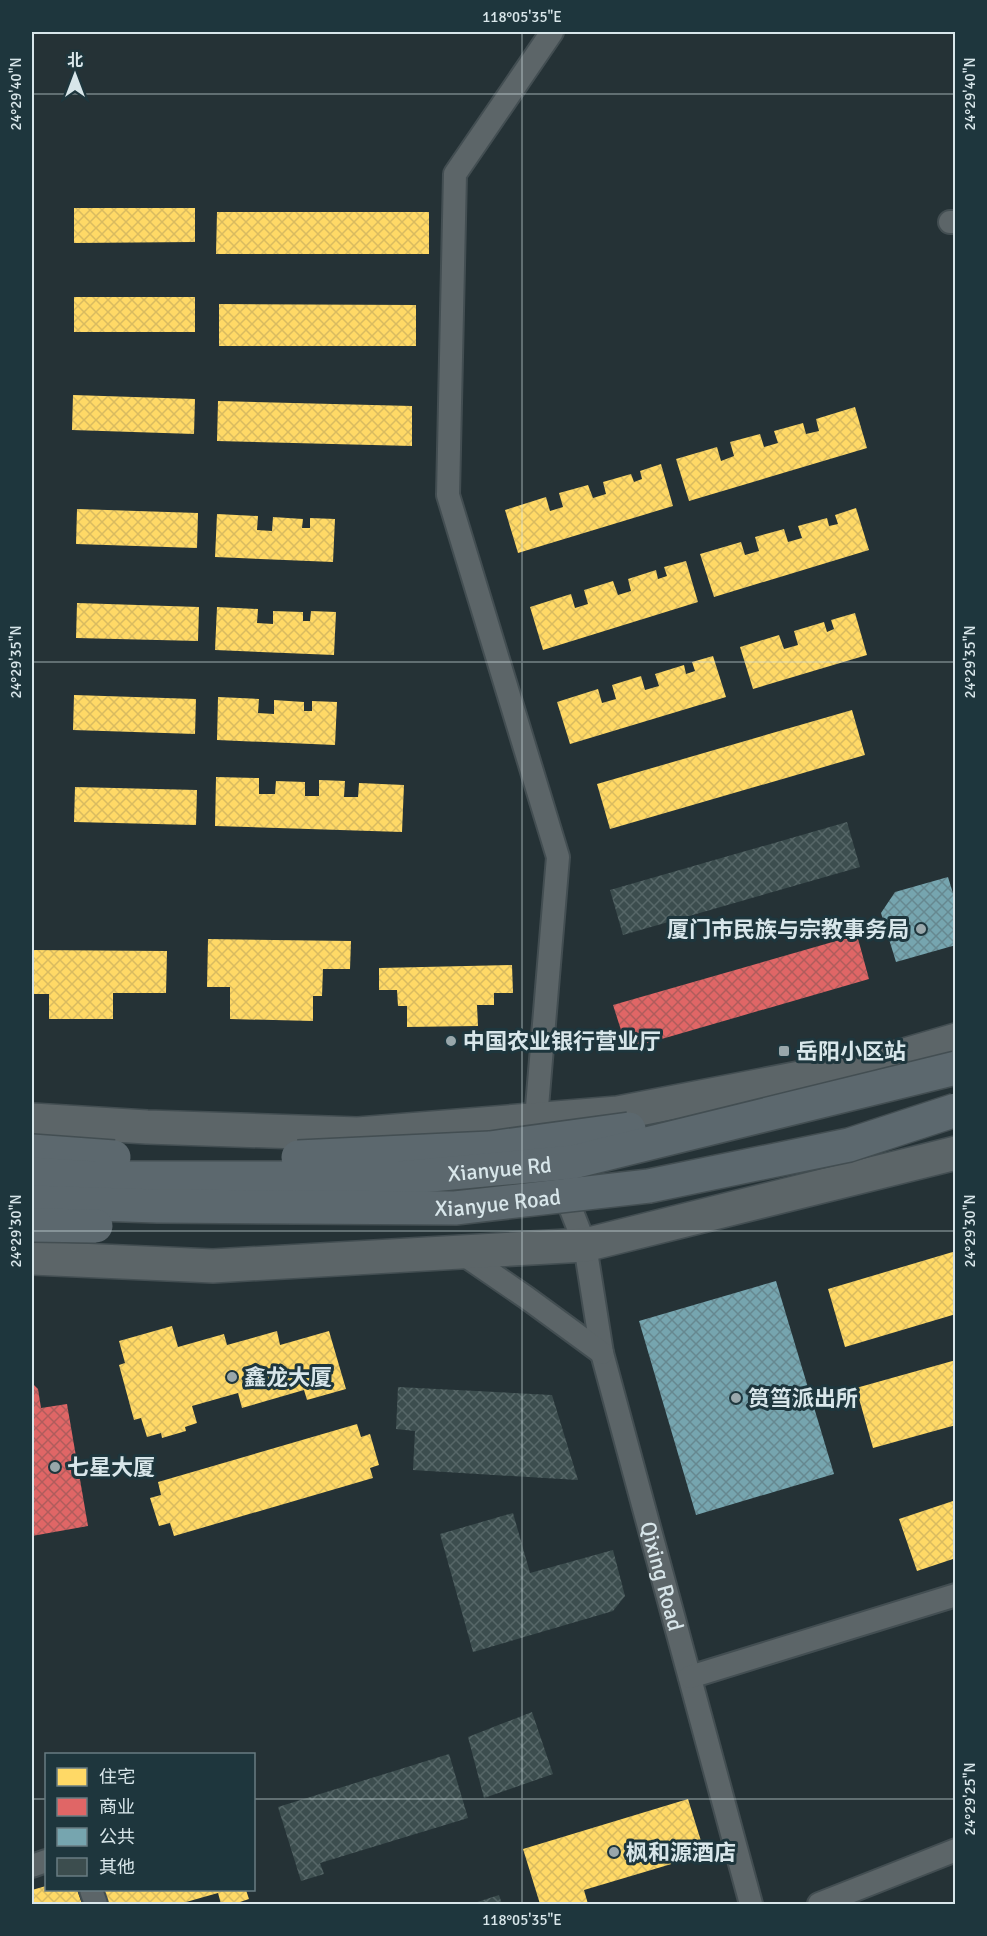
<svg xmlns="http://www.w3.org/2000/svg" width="987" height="1936" font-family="Signika,'Noto Sans SC',sans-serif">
<defs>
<pattern id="homes-cross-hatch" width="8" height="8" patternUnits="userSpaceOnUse" patternTransform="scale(1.5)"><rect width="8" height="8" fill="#ffd966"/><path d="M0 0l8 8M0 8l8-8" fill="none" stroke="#d9bb60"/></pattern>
<pattern id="shops-cross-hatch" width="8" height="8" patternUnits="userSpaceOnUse" patternTransform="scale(1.5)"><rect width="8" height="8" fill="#e06666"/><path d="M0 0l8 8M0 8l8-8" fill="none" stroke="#b05c5c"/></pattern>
<pattern id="public-cross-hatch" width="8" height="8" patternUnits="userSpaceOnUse" patternTransform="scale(1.5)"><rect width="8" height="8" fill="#76a5af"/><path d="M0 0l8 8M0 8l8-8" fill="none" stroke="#668890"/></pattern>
<pattern id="building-cross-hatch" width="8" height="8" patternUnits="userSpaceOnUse" patternTransform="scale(1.5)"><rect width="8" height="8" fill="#3c4d4e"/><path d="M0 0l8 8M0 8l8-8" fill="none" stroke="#576768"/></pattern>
</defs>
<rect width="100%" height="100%" fill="#253236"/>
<!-- homes -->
<path fill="url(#homes-cross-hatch)" d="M74,208h121v34l-121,1z
M217,212h212v42h-213z
M74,297h121v35h-121z
M219,304l197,1v41h-197z
M73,395l122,4 -1,35 -122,-4z
M218,401l194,5v40l-195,-5z
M855,407l12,41 -178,53 -13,-42 41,-12 4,14 13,-5 -4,-14 30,-8 4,13 14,-4 -4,-12 29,-8 3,11 13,-3 -3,-12z
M661,464l12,42 -155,47 -13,-43 41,-13 4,14 13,-4 -4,-14 29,-8 5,13 13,-4 -3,-12 28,-8 3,8 8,-3 -2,-8z
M856,508l13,42 -155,47 -14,-43 41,-12 4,13 14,-4 -4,-14 29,-8 4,13 14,-4 -4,-12 29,-8 2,8 9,-2 -3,-9z
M77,509l121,4 -1,35 -121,-4z
M217,514l41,2 -1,14 15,1 1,-14 30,2 -1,9h8v-10l25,1 -2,43 -118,-5z
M686,561l12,41 -155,48 -13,-43 41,-13 4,14 13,-4 -4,-14 29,-9 5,14 13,-4 -3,-12 28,-9 2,9 9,-3 -3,-9z
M77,603l122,4 -1,34 -122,-3z
M217,607l41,2 -1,14 16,1v-13l30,1v9h7l1,-10 25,1 -2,43 -119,-5z
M855,613l12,42 -114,34 -13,-42 39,-12 5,14 14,-4 -4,-14 30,-9 3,10 7,-3 -3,-9z
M713,656l13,41 -156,47 -13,-42 41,-13 4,14 14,-4 -4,-14 29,-9 4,14 14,-4 -4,-12 29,-9 2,9 9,-3 -3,-9z
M74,695l122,4 -1,35 -122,-4z
M218,697l41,2 -1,14 16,1v-14l30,2v9h8v-10l25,1 -2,43 -118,-5z
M852,710l13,45 -255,74 -13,-45z
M216,777l43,1v16h16l1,-13 29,1v14h14v-16l26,1 -1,16h14l1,-14 45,2 -2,47 -187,-6z
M75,787l122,3 -1,35 -122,-3z
M208,939l143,2 -1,28h-27l-1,27h-9v25l-83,-2v-32h-23z
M32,950l135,1 -1,42h-53v26h-64v-25h-17z
M512,965l1,28h-19v12h-17l1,21 -71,1v-21h-9l-1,-16h-18v-22z
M956,1251v63l-111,33 -17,-58z
M172,1326l6,21 46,-13 3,11 50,-14 3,14 49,-14 17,58 -39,11 -3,-10 -62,18 -4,-15 -46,13 5,17 -12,4 1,4 -24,7 -1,-5 -14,4 -6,-19 -7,2 -15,-55 6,-2 -6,-22z
M956,1360v65l-83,23 -17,-60z
M357,1424l4,13 9,-3 9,31 -9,3 3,10 -199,58 -4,-13 -11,3 -9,-28 11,-3 -3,-13z
M956,1500v58l-39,13 -18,-52z
M688,1799l17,55 -121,36 4,14h-48l-17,-55z
M46,1886v4h31l5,14h-50v-14z
M102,1890h144l3,9 -15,5h-13l-3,-11 -39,11h-73z"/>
<!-- shops -->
<path fill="url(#shops-cross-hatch)" d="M857,935l12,44 -242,70 -14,-44z
M32,1383l6,6 3,19 26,-4 21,122 -56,10z"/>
<!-- public -->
<path fill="url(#public-cross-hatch)" d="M948,877l8,26v42l-60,17 -15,-49 14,-21z
M776,1281l58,193 -138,41 -57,-194z"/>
<!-- building -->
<path fill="url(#building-cross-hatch)" d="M847,822l13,45 -237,68 -13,-45z
M398,1387l154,8 26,85 -165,-10 2,-39 -19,-2z
M513,1513l17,60 83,-23 12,46 -12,15 -140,41 -33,-118z
M532,1712l21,62 -69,24 -16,-61z
M449,1754l19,64 -148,45 4,11 -23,7 -23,-74z
M499,1895l3,9h-31z"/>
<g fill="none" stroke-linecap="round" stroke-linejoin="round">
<!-- minor casing -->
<g stroke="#434e52" stroke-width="26">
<g id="minor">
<path d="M950,222h6"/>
<path d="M541,1131l-5,-12 22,-262 -110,-362 7,-321 97,-142"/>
<path id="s1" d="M561,1184l24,61 17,108 149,551"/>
<path d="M460,1252l67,46 75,55"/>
<path d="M690,1677l266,-82"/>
<path d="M32,1866l14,-5"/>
<path d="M91,1890l5,14"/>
<path d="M819,1904l137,-54"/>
</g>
</g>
<!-- secondary casing -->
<g stroke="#434e52" stroke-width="36">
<path id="secondary" d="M32,1120l115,7 211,7 260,-21 259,-50 79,-23
M32,1258l181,8 372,-21 371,-92"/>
</g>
<!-- minor -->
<use href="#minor" stroke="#5c6568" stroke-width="22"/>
<!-- secondary -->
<use href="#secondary" stroke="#5c6568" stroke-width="33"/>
<!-- trunk-bridge casing -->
<g stroke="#434e52" stroke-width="36" stroke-linecap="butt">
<g id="trunk-bridge">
<path d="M32,1151l82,6"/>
<path d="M298,1157l192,-9 139,-19"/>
<path id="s2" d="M32,1174l63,4h304l174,-16 383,-94"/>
<path id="s3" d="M32,1202l125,4 298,2 194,-22 200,-41 107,-35"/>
<path d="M32,1225l64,1"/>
</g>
</g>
<!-- trunk-bridge -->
<use href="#trunk-bridge" stroke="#5c686e" stroke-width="33"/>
</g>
<!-- ticks -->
<path fill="none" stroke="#d8e6ea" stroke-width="1.5" stroke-opacity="0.45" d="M522,32v1872M32,94h924M32,662h924M32,1231h924M32,1799h14M254,1799h702"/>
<!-- markers -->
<g fill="#99a7ab" stroke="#1e363d" stroke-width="2">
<circle cx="921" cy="929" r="6"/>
<circle cx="451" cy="1041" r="6"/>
<rect x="778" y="1045" width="12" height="12" rx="3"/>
<circle cx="232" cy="1377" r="6"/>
<circle cx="736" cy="1398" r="6"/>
<circle cx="55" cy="1467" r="6"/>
<circle cx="614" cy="1852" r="6"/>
</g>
<g text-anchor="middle" stroke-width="6" stroke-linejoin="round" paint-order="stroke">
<!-- poi labels -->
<g font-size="22" font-weight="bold" fill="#d8e6ea" stroke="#1e363d" text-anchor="start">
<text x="909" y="937" text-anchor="end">厦门市民族与宗教事务局</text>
<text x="463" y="1049">中国农业银行营业厅</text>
<text x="796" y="1059">岳阳小区站</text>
<text x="244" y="1385">鑫龙大厦</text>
<text x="748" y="1406">筼筜派出所</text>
<text x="67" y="1475">七星大厦</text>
<text x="626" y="1860">枫和源酒店</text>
</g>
<!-- street labels -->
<g font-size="22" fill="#d8e6ea" stroke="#1e363d">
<text dy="8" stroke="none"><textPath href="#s2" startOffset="468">Xianyue Rd</textPath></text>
<text dy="8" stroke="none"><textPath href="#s3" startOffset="466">Xianyue Road</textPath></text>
<text dy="8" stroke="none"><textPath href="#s1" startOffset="406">Qixing Road</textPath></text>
</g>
</g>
<!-- border -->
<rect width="987" height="1936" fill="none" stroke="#1e363d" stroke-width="66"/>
<!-- legend -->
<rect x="45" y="1753" width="210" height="138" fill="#1e363d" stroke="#687c82" stroke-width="1.5"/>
<rect x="57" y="1768" width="30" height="18" fill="#ffd966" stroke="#687c82" stroke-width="1.5"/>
<text x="99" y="1783" font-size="18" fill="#d8e6ea">住宅</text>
<rect x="57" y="1798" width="30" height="18" fill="#e06666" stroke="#687c82" stroke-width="1.5"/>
<text x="99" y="1813" font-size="18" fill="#d8e6ea">商业</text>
<rect x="57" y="1828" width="30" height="18" fill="#76a5af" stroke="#687c82" stroke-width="1.5"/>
<text x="99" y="1843" font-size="18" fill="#d8e6ea">公共</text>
<rect x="57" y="1858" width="30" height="18" fill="#3c4d4e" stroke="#687c82" stroke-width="1.5"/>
<text x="99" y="1873" font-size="18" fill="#d8e6ea">其他</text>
<!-- north arrow -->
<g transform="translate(75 75)" stroke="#1e363d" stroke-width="4.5" paint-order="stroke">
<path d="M0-4.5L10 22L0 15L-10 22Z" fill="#d8e6ea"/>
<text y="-9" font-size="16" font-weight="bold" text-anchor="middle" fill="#d8e6ea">北</text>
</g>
<rect x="33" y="33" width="921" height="1870" fill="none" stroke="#d8e6ea" stroke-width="2"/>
<g font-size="15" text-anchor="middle" fill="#d8e6ea">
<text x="522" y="22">118°05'35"E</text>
<text transform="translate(16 94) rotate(-90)" y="5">24°29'40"N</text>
<text transform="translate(970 94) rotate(-90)" y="5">24°29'40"N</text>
<text transform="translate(16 662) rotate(-90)" y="5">24°29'35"N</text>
<text transform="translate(970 662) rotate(-90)" y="5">24°29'35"N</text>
<text transform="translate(16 1231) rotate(-90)" y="5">24°29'30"N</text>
<text transform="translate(970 1231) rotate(-90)" y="5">24°29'30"N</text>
<text transform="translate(970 1799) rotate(-90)" y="5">24°29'25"N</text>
<text x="522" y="1925">118°05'35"E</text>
</g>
</svg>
